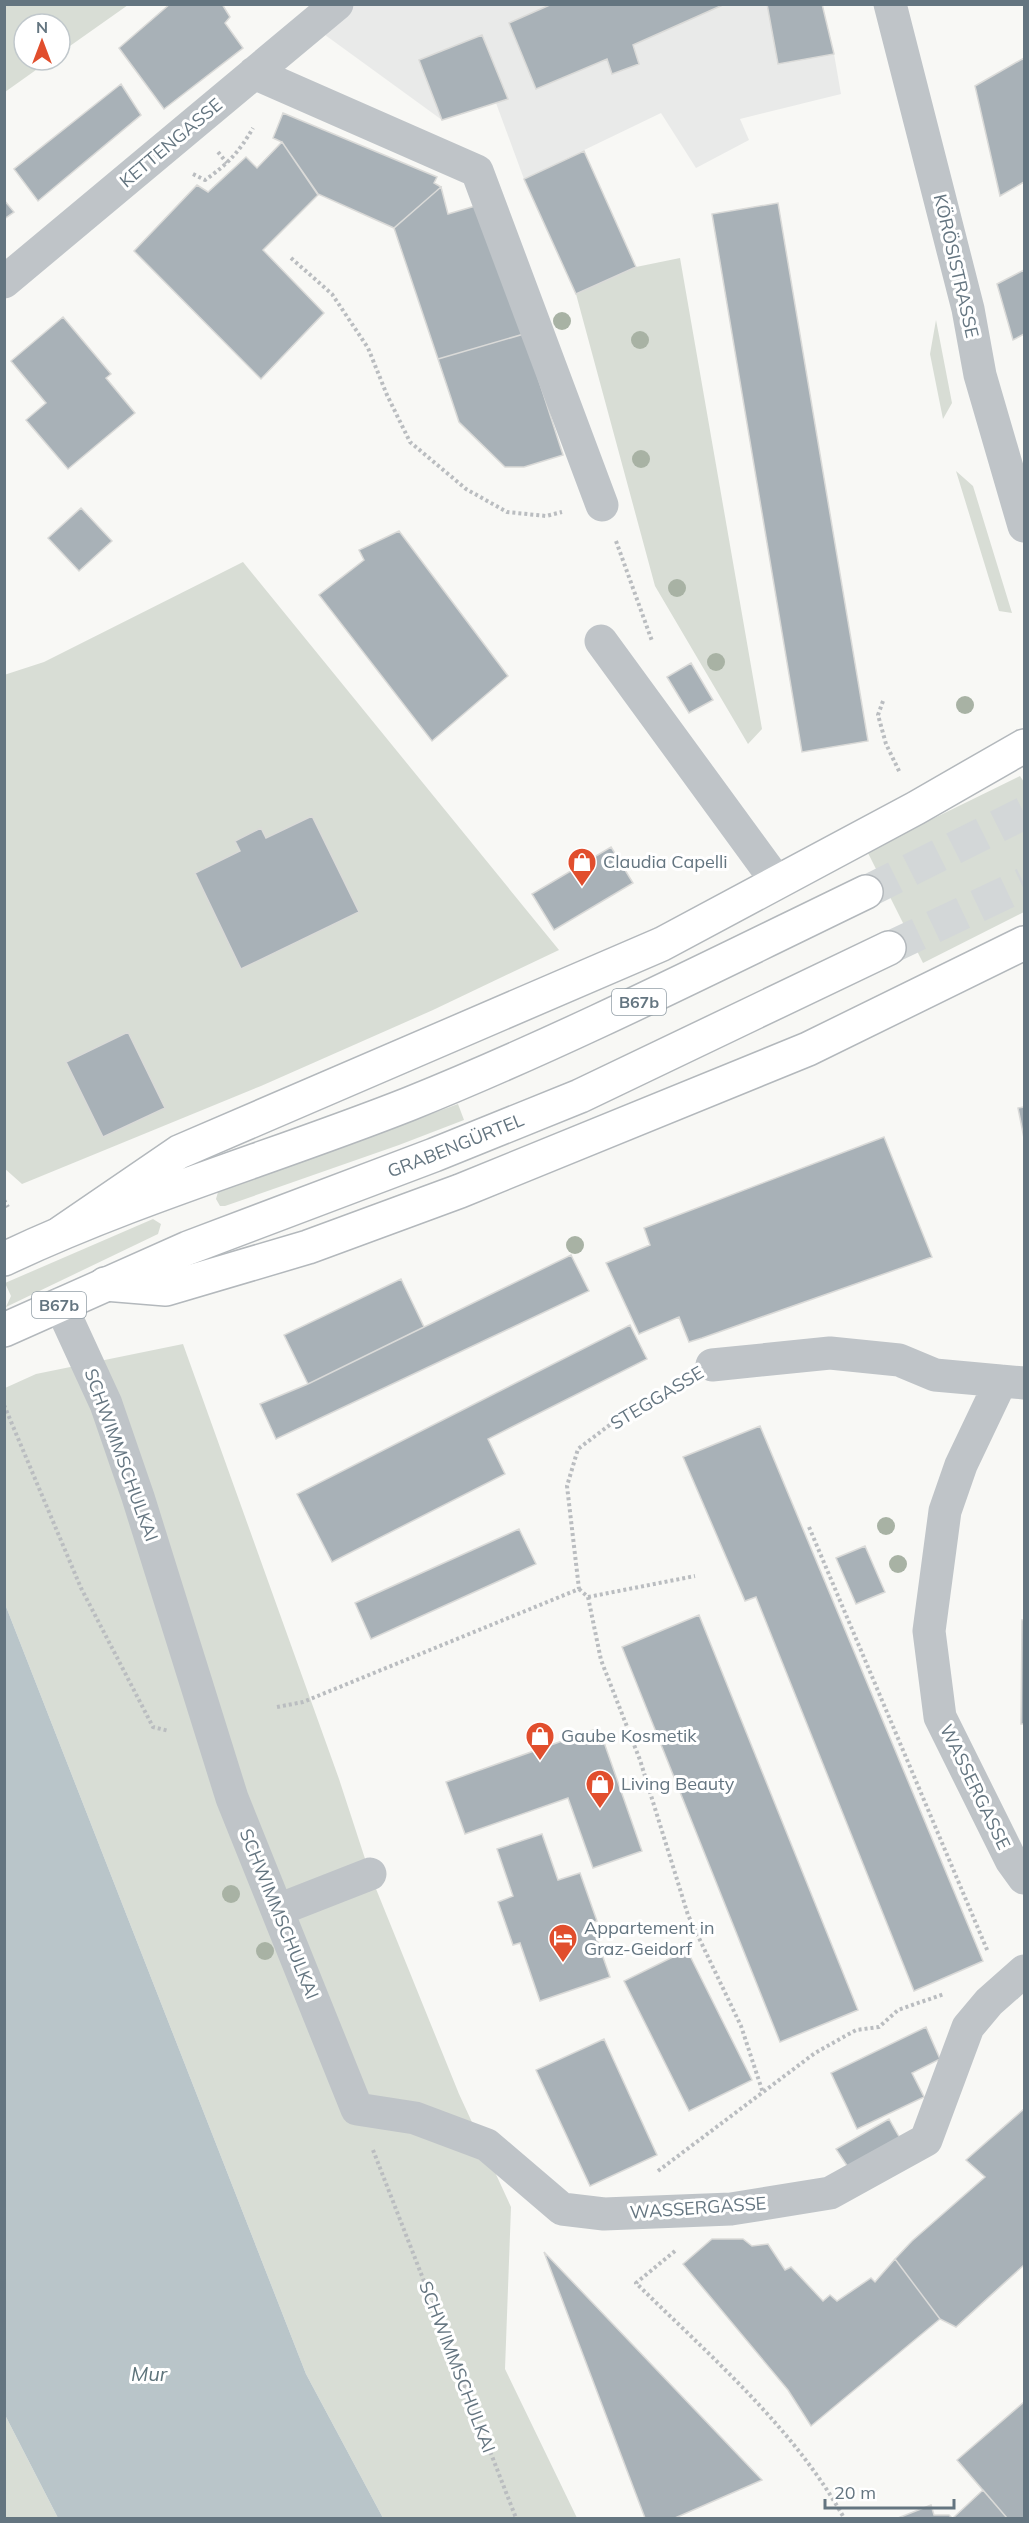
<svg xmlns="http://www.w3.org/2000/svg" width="1029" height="2523" font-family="Mulish,sans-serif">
<rect width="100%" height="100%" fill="#f8f8f5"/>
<!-- built -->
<path fill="#e9eae9" d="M353,5h469l12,49 7,40 -101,25 9,21 -53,28 -35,-55 -137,66 -28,-76 -54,17 -121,-88z"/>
<!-- green -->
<path fill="#d8ddd5" d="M5,4h123v1l-68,48v-29h-36v36h26l-45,32z
M680,258l82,471 -14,15 -93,-158 -79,-292 60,-27z
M936,320l16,83 -9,16 -13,-65z
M956,471l17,15 39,127 -13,-2z
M243,562l316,388 -126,60 -172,76 -239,98 -18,-16v-493l40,-13z
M1020,776l4,6v130l-101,51 -56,-112z
M458,1104l6,16 -65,25 -174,61h-5l-4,-7 2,-7z
M153,1219l8,5 -3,10 -152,73 5,-11 -6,-13z
M183,1344l156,435 31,95 89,220 52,113 -6,162 72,149h-194l-77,-144 -301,-770v-216l31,-14z
M5,2415l53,103h-53z"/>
<!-- water -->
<path fill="#b9c5c9" d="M5,1604l301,770 77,144h-325l-53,-103z"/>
<!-- building -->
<path fill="#a8b1b7" stroke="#dadad8" stroke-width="1.5" d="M170,4h52l8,13 -5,6 18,25 -79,61 -45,-61z
M552,4h173l-92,41 6,19 -27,10 -5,-15 -71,30 -27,-66z
M767,4h55l12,50 -56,10z
M482,35l26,64 -66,21 -23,-60z
M1024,58v124l-24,14 -25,-110z
M121,84l20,31 -103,86 -24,-32z
M283,113l154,64 -3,6 7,4 -47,41 -76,-34 -36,-52 -9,-4z
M282,142l36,53 -55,55 61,63 -63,66 -127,-128 63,-66 11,7 38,-35 11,11z
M584,151l52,116 -60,27 -52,-115z
M441,187l7,27 34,-10 42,130 -86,25 -44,-131z
M4,200l10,12 -10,7z
M778,203l90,538 -66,11 -90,-538z
M1024,270v64l-11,6 -16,-56z
M63,317l48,57 -5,4 29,35 -67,56 -42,-49 20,-17 -35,-42z
M524,334l39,121 -39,12h-19l-46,-45 -21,-63z
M81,508l31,33 -33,30 -31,-33z
M399,531l109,145 -76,65 -113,-146 45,-35 -5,-10z
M691,663l22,37 -24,13 -22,-36z
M312,816l47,96 -118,57 -46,-96 45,-22 -5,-10 26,-13 5,10z
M611,847l22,36 -79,47 -22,-36z
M128,1032l37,76 -62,29 -37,-75z
M1024,1107v31l-6,-30z
M884,1137l48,120 -230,81 -13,4 -10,-25 -40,17 -33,-71 44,-18 -6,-17z
M571,1255l18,36 -313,148 -16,-35 48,-20z
M401,1279l23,48 -116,57 -24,-49z
M630,1325l17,34 -159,80 17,35 -173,88 -35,-68z
M760,1426l223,535 -69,30 -158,-394 -11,4 -62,-144z
M519,1529l17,35 -165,75 -16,-36z
M865,1546l20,46 -29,12 -20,-46z
M699,1615l159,395 -78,32 -158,-395z
M1022,1620h2v104h-3z
M599,1728l43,123 -49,17 -25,-70 -103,36 -19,-52z
M542,1834l16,46 22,-7 17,48 -6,2 19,54 -70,24 -20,-58 -7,2 -15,-43 15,-6 -16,-47z
M687,1950l65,130 -63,31 -65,-130z
M926,2027l14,32 -28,14 12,24 -67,32 -26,-56z
M604,2039l53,116 -67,31 -54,-116z
M1024,2109v156l-68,62 -16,-8 -45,-60 17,-18 73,-64 -19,-17z
M889,2119l12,21 -51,30 -14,-21z
M712,2239h31l9,7 16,-2 17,26 6,-3 32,34 7,-6 7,6 34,-23 4,4 20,-23 45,60 -129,107 -23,-36 -105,-126z
M544,2252l218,228 -87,38h-30z
M1024,2402v116h-17l-50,-58z
M983,2490l24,28h-54z
M931,2505l3,10h15l3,3h-54z"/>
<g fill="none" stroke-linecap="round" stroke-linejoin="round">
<!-- major-tunnel -->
<path stroke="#d3d7d8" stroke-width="33" stroke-dasharray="33 16" stroke-linecap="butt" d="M866,892l158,-79
M889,948l135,-64"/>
<!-- major casing -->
<g stroke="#b3b8bc" stroke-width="36">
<g id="major">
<path d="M62,1232l117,-80 483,-208 254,-136 108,-62"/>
<path d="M4,1259c131,-62 271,-102 405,-155 156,-63 306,-139 457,-212"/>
<path d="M105,1284l61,5 142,-42 152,-56 348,-142 216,-106"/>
<path id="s1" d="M4,1330l184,-82 246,-93 146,-59 309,-148"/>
</g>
</g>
<!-- path -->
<path stroke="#babdc0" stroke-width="4" stroke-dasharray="3 3" stroke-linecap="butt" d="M218,152l9,11
M193,174l12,6c23,-16 34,-28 48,-52
M291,258l41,36 36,54 19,47 23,47 56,47 41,23 39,4 16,-4
M616,541l36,100
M883,701l-5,14 8,29 14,29
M4,1200l4,7
M4,1405l77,183 72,139 16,4
M809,1527l179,425
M579,1589l9,8 13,63 39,100 48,155 53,111 22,67
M588,1597l107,-21
M277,1707l26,-5 276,-113 -12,-103 11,-37 50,-38 50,-29
M373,2150l143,368
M658,2171l157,-118 41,-23 23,-3 19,-17 46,-16
M675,2251l-39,32c74,73 158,145 208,235"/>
<!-- minor -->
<path stroke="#bfc4c8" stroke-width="33" d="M890,4l78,305 12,66 44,151
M254,73l223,98 125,334
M4,282l333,-278
M601,641l176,241
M60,1304l46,100 32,93 94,301 125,311 58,9 72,27 75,64 42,5 127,-5 99,-16 96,-53 42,-113 21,-25 35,-31
M712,1365l118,-12 69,7 36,15 89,8
M1001,1381l-40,84 -16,46 -16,120 11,86 71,143 13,18
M278,1910l92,-36"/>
<!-- major -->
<use href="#major" stroke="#fff" stroke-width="33"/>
</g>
<!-- trees -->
<g fill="#a8b2a4">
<circle cx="562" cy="321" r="9"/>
<circle cx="640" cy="340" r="9"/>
<circle cx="641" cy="459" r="9"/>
<circle cx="677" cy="588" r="9"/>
<circle cx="716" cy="662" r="9"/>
<circle cx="965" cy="705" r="9"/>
<circle cx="575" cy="1245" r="9"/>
<circle cx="886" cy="1526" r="9"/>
<circle cx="898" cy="1564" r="9"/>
<circle cx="231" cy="1894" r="9"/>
<circle cx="265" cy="1951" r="9"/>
</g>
<!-- icons -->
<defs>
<g id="shop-pin" transform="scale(1.5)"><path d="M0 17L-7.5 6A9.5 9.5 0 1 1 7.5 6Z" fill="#e14e2d" stroke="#fff"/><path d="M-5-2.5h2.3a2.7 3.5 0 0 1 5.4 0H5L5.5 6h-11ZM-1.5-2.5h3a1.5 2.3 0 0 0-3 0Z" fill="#fff"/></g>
<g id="hotel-pin" transform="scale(1.5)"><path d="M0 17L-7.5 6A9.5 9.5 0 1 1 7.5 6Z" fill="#e14e2d" stroke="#fff"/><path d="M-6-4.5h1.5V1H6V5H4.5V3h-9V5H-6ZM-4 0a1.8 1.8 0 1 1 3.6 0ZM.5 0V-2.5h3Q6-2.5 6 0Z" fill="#fff"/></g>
</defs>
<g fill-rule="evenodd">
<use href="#shop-pin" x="582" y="862"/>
<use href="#shop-pin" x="540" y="1736"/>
<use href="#shop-pin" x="600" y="1784"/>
<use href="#hotel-pin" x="563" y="1938"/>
</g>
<g text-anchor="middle" stroke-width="6" stroke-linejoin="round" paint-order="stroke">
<!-- shield labels -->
<g fill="#fff" stroke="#929ea6" stroke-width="1.5">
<rect x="612" y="989" width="54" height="26" rx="4.5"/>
<rect x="32" y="1292" width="54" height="26" rx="4.5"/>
</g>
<g font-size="16" font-weight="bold" fill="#647580">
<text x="639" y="1008">B67b</text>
<text x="59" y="1311">B67b</text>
</g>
<!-- street labels -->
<g font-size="18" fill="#647580" stroke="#fff">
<text transform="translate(171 143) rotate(-40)" y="6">KETTENGASSE</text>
<text transform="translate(956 266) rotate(77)" y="6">KÖRÖSISTRASSE</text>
<text dy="6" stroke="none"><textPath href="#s1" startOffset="488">GRABENGÜRTEL</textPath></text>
<text transform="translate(657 1398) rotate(-31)" y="6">STEGGASSE</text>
<text transform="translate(121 1455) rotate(70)" y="6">SCHWIMMSCHULKAI</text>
<text transform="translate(975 1787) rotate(64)" y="6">WASSERGASSE</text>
<text transform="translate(279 1914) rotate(68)" y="6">SCHWIMMSCHULKAI</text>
<text transform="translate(698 2208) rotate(-4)" y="6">WASSERGASSE</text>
<text transform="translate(457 2367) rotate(69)" y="6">SCHWIMMSCHULKAI</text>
</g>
<!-- poi labels -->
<g font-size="18" fill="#647580" stroke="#fff" text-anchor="start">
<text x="603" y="868">Claudia Capelli</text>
<text x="561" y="1742">Gaube Kosmetik</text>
<text x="621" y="1790">Living Beauty</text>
<text x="584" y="1934">Appartement in<tspan x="584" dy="21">Graz-Geidorf</tspan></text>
</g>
<!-- water labels -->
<g font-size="20" font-style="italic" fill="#5e747b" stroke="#fff">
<text x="149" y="2381">Mur</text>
</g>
</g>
<!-- border -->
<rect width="1029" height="2523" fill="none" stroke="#647580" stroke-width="12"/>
<!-- north arrow -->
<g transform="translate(42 42)"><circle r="28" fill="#ffffff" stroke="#c1c8cc" stroke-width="1.5"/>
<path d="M0-4.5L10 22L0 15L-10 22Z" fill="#e14e2d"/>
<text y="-9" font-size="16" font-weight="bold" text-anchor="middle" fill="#647580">N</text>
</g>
<!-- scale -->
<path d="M825 2499v9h129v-9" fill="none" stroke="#647580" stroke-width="3"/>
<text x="834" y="2499" font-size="18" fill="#647580" stroke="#ffffff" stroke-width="4.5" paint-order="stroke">20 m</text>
</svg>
